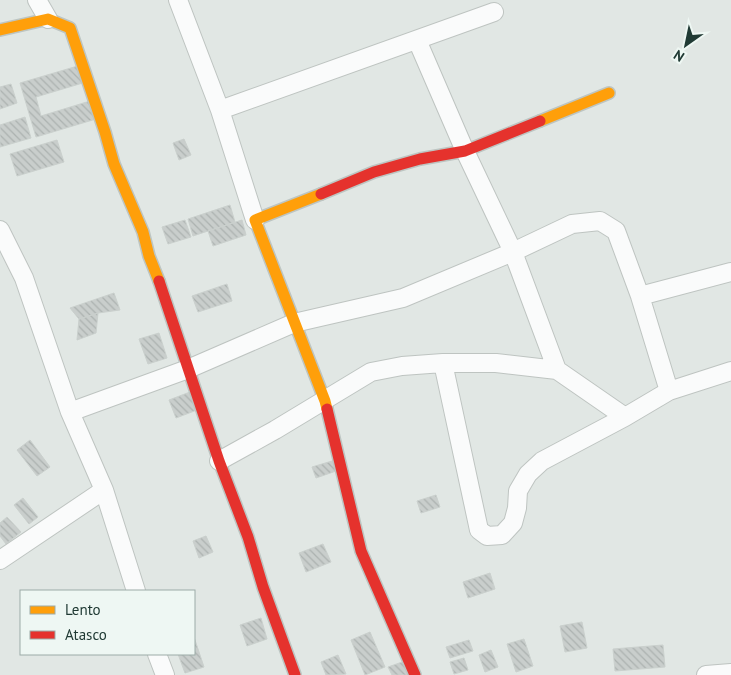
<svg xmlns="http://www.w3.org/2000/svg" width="731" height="675" font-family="'PT Sans',sans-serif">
<defs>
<pattern id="building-back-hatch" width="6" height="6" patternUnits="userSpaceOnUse" patternTransform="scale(1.25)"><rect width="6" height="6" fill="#c9cecc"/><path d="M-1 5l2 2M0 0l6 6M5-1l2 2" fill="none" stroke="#acb2b0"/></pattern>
</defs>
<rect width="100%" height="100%" fill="#e1e7e4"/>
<!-- building -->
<path fill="url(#building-back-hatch)" stroke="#cad0cd" d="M81,65l5,17 -50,15 5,19 49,-15 6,18 -60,18 -16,-54z
M11,84l6,19 -17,6v-22z
M25,117l6,21 -31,9v-22z
M184,139l7,16 -12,5 -6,-17z
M57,140l7,22 -47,14 -7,-22z
M230,205l5,17 -42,14 -5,-17z
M185,220l6,17 -23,7 -6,-17z
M242,220l4,15 -33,11 -5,-15z
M227,284l5,17 -34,11 -6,-16z
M114,293l6,17 -22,3 -19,6 -9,-11z
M98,313l-2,20 -19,7 2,-21z
M159,333l8,25 -19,6 -9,-25z
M190,392l7,18 -21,8 -7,-18z
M30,440l20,27 -13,9 -20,-26z
M332,461l4,10 -20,7 -4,-11z
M436,495l4,12 -19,6 -4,-12z
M23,498l15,19 -9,7 -15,-19z
M7,517l14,15 -15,12 -6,-8v-13z
M206,536l7,16 -14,6 -6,-17z
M323,544l8,18 -25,10 -7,-19z
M490,573l5,16 -27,9 -5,-16z
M261,618l6,21 -20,7 -7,-21z
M582,622l5,26 -22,4 -5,-26z
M370,632l15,35 -20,8 -14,-35z
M194,637l10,30 -19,6 -7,-19h16z
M524,639l9,27 -17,6 -9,-28z
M469,640l4,11 -23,7 -4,-11z
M663,645l2,22 -50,4 -2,-22z
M491,650l7,17 -13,5 -6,-17z
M338,655l8,19 -20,1 -5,-13z
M464,658l4,12 -14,4 -4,-12z
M405,661l5,14h-18l-4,-8z"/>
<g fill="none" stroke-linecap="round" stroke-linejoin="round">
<!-- street casing -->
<g stroke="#bec4c1" stroke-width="20">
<path id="street" d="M37,0l11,19
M178,0l42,110 35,110
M417,40l48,111 48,101 44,118
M220,110l274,-98
M0,230l24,48 46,134 34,78 32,101
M640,296l91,-24
M443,363l36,167 8,6 15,-1 11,-12 4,-15 1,-17 10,-17 14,-13 83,-44 44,-26 62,-20
M70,412l118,-43 106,-46 109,-25 110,-46 59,-28 28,-3 16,10 24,65 29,95
M219,461l56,-31 96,-58 31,-6 41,-3h53l61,7 68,47
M0,560l104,-70
M157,654l8,21
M706,675l25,-2"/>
</g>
<!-- slow casing -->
<g stroke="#bdc5c2" stroke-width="14">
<path id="slow" d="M0,30l48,-11 22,9 35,104 9,32 29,68 6,24 10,25
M540,121l69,-28
M321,194l-66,26 70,181 2,8"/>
</g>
<!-- jam casing -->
<g stroke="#bdc5c2" stroke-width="14">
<path id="jam" d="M321,194l53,-22 46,-13 45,-8 75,-30
M159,281l60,180 29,76 15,50 32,88
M327,409l34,142 54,124"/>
</g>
<!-- street -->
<use href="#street" stroke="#fafbfb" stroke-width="18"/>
<!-- slow -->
<use href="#slow" stroke="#ff9f0a" stroke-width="11"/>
<!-- jam -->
<use href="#jam" stroke="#e5322d" stroke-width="11"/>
</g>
<!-- legend -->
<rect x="20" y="590" width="175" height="65" fill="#eef7f3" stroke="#9caba7"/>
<rect x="30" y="606" width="25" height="8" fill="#ff9f0a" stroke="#9caba7"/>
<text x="65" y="615" font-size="15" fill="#203a34">Lento</text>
<rect x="30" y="631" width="25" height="8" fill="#e5322d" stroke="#9caba7"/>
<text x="65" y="640" font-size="15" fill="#203a34">Atasco</text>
<!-- north arrow -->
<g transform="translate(686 45) rotate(213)" stroke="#eef7f3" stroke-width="4" paint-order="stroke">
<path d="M0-4L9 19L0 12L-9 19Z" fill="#203a34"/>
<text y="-8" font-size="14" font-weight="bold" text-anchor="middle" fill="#203a34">N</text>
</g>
</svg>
